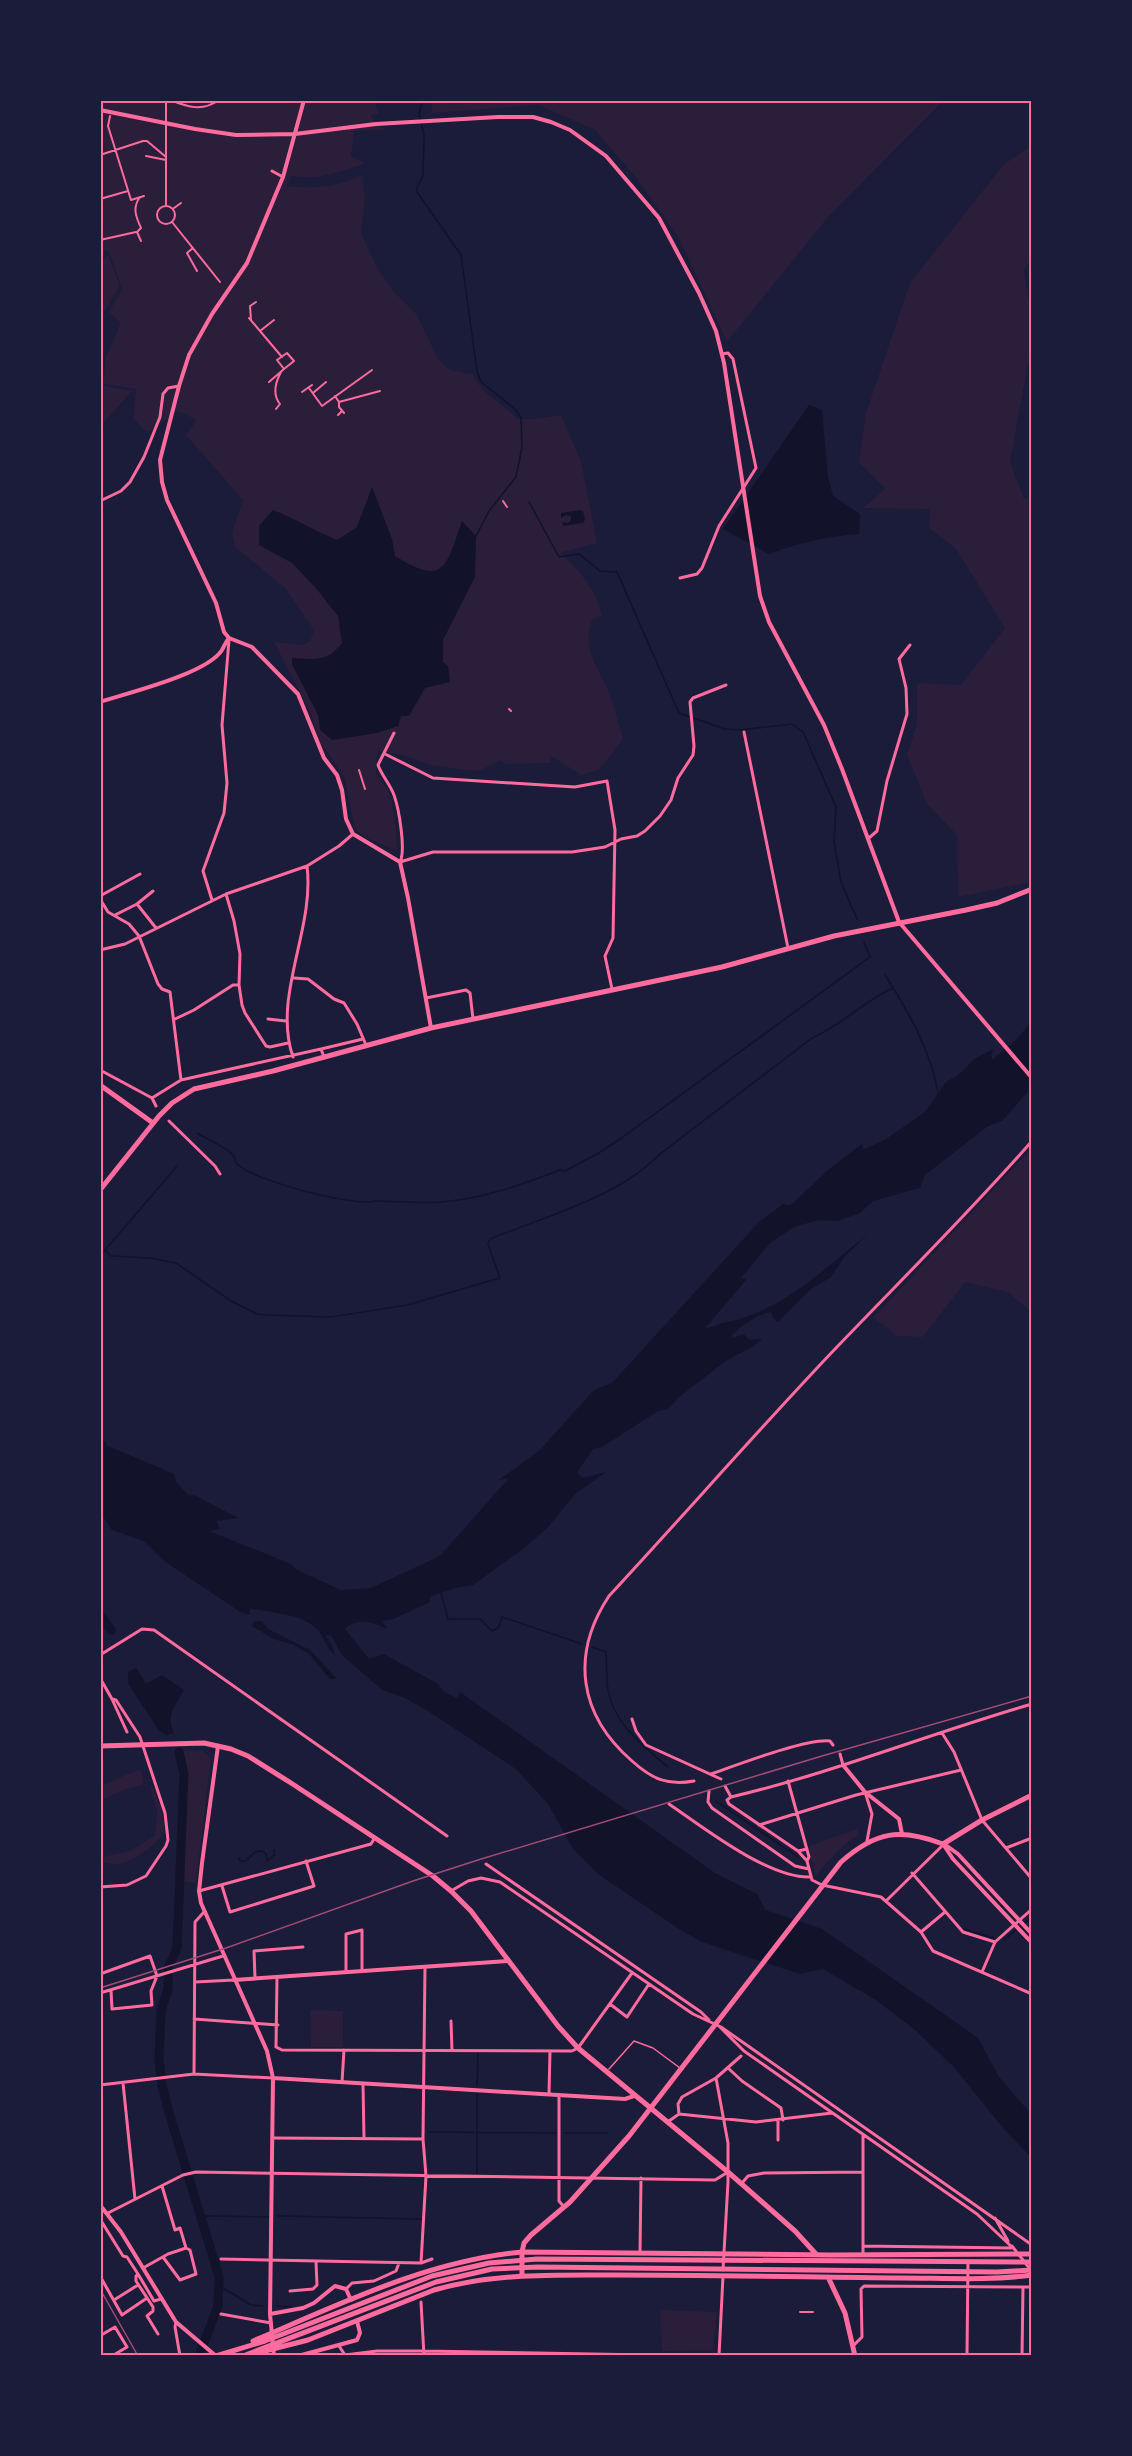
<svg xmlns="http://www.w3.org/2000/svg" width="1132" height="2456" font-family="Ubuntu,sans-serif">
<rect width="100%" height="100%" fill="#1b1b3a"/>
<!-- green -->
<path fill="#2a1e3b" d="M433,100h510v1l-115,116 -101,125 -48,-104 -45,-63 -39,-45 -56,-25 -108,8z
M100,101h274l5,13 -8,1 5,9 11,6 -33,1 -3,25 14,7c-16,7 -57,20 -73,12l-5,11c26,3 51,1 75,-11l3,22 -4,37 17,35 16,23 23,23 21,44 12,11 23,4c7,20 31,29 44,45h18l26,-4 20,46 16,82 -37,10c19,16 37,38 42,62l-10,5c-10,26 4,45 15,68 7,16 11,33 16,51l-24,31 -18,5 -30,-19 -1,7 -44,1 -5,-4 -22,11 -13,-1 -35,-5 -29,-10 -24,-4c-7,31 5,24 13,48 5,17 5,35 6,52l-28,-12 -14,-9 -10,-50 -15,-25 -9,-11 -12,-35 -35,-67 29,3 7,-4 4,-11 -29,-42 -50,-41 -3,-14 11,-33 -57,-65 11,-15 -20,-9 -30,22 -14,-15 3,-29 -35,-6 4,-10v-14l16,-36 -12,-11 13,-23 -13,-38 -8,-1z
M1031,146v112l-7,13 7,44v33l-21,114 14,37 7,-1v384l-73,15 -1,-62 -30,-31 -20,-49 10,-31v-41l44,2 44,-57 -49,-79 -27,-21 1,-19 -67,-1 22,-19 -26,-27 7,-49 44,-130 94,-119z
M108,255l12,31 -14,23 -5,2v-49z
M101,385l31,6 -31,35 -1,-41z
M1031,1149v163l-23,-20 -43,-10 -42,55 -28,-1 -5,-7 -17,-11z
M183,1750l20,1 8,8 -15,124 -12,-1 3,-114z
M141,1770l3,12 -2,3 -13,3 -28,12v-14c14,-5 25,-13 40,-16z
M152,1786l9,22 4,24c-7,11 -32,31 -46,32 -6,1 -12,-1 -18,-2v-5l29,-6 25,-16 2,-25 -7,-22z
M857,1829l2,6c-18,10 -31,26 -44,42l-6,-31z
M310,2010l33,1v36h-32z
M660,2310l57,2 -4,38 -51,1z"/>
<!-- water -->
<path fill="#12122b" d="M809,405l13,5 6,68 5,18 27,18 -1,20c-32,2 -60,9 -90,20l-46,-25z
M372,487l20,52 3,17c51,32 51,9 67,-35l14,15 -1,41 -32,63v22l5,4 2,16 -25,6 -16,28h-8l-3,10 -21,7 -45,7 -12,-10 -2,-15 -26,-51v-6c24,1 34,5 50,-15l-4,-27 -23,-29 -23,-24 -33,-18v-19l14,-16c23,9 42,21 64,30l20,-13z
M580,510l3,1 2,9 -2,3 -20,3 -1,-4 6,1 3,-3v-4l-5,-1 -5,3v-5z
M1031,1022v66l-29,33 -14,5 -63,49 -5,13 -47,13 -13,12 -22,8 -20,-1 -24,7 -24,16 -29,35 6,1 -42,49c7,0 11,-3 17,-5 58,-10 101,-53 146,-89l-24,23 -13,20 -20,12 -33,33 -5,-4 -2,-6c-16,3 -29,14 -40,24l2,2 11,-4 5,6 13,-1 -8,7 -27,14 -48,37 -11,12 -10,2 -56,36 -9,2 -16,23 5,6 24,-6 -31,22 -27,33 -25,22 -50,36 -18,3 -25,9v5l-37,17 -11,2 5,8c-14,-7 -31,-12 -42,0l24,30 15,-5 54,30 6,8 13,6 3,-6 255,181 42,21 8,16 57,19 156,109 21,39 32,37v43l-28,-29 -49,-61 -40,-38 -38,-29 -53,-31 -23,5 -98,-32 -23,-13 -81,-55 -25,-25 -25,-45 -32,-35 -91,-60 -22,-12 -21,-7 -40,-35 -11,-20h-6l7,10 3,10c-10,-8 -10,-18 -18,-26 -16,-16 -46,-16 -67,-21v7l-8,-2 -78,-52 -20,-20 -32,-11 -8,-12 -3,-1 -1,-83 8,12 66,28 2,8 13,14 5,-1 44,23 -22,3 4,8 -11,2 82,33 6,6 44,20 30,-2 69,-32 69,-78 -10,2 40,-29 55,-61 18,-7 147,-161 24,-18 7,2 38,-36 34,-26 1,6 23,-11 39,-27 21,-30 11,-6 17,-17 20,-10 -3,6 1,5 25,-21z
M254,1621h8l6,8 42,21 27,29h-7l-21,-25 -15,-9 -20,-6 -22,-13z
M136,1668l10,16 16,-9 22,15c-9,16 -19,26 -10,43l-7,2 -8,-4 -31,-48v-11z"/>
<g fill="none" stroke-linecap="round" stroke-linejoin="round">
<!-- stream -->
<path stroke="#12122b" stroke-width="1.5" d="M423,100l-4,13 5,22 -1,41 -6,11v5l44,63 16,116 4,11 34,27 6,9 1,29 -6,30 -27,34 -14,27
M529,502l30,55 20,-3 21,17 17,1 62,141 46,16 15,1 52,-6 11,8 33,75 -2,35 7,40 16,37
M885,975c23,36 46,75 53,118
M197,1133c11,7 27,13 36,22 2,3 2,6 4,9 15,16 116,43 138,37 21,0 43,3 65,1 42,-3 81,-17 120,-32l5,1 32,-17 26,-17 247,-180 -6,-15
M105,1250l6,6 39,2 26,5 55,38 26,13 9,1 65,2 76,-12 93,-27 -12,-34 2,-5c56,-23 127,-41 170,-85l152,-116c30,-13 52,-37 81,-50
M100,1256l77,-90
M441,1593l7,26h32l12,12 7,-4 3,-10 80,27
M592,1647l14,5c1,13 0,26 2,38 6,34 36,57 60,77
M716,1801l82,56
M239,1858l1,3h6l9,-9 7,-1 4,3 1,7 7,-6v-5
M964,1929l32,10
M1004,1940l28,-23
M477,2086l1,-32
M477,2093v81
M428,2132l130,1
M565,2133h43
M201,2216l68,1
M278,2216l144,3
M220,2286l31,19 12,1
M277,2306l14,1
M200,2351h2"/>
<!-- river -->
<path stroke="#12122b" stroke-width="9" d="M100,1615l11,15
M179,1752l5,22 -7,174 -9,20v21l-7,21 -2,49 3,26 6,24 51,168 -1,29 -19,50"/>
<!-- service -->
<path stroke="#ff6b9d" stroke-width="1.5" d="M609,2069l25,-28 19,7 27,20"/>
<!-- pedestrian -->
<path stroke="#ff6b9d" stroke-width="2" d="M166,100v105
M170,100c18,7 32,12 49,0
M110,116l-2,10 23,74 13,-4
M100,155l43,-14h4l19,16
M146,156l20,4
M140,197c-8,11 -4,20 1,31l-4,4 4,9
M100,199l28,-8
M157 215a9 9 0 1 1 18 0a9 9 0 1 1-18 0Z
M174,208l7,-5
M172,222l48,60
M100,240l36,-8
M193,248l-6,5 10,18
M249,318l33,39
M251,320l-1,-14 6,-4
M260,331l14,-11
M287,353l7,8 -10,8 -7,-9z
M269,382l15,-13
M309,388l13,18 50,-36
M302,392l10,-7
M313,393l13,-11
M335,396l4,6 41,-11
M339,402v5l5,6
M276,409l4,-5c-8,-10 -5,-21 1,-32
M338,415l4,-4
M503,501l4,6
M509,709l2,2
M359,770l6,19
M800,2312h13"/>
<!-- minor -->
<path stroke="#ff6b9d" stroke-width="3" d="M272,171l11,6
M100,501l21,-10 9,-9 14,-25 16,-40 3,-23 5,-6 11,-2
M680,578l17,-4 5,-6 17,-42 37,-58 -23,-109 -5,-6 -6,1
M744,732l44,216
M394,733l-16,32c4,11 12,19 16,30 5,14 12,55 6,67
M385,754l48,24 142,9 32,-6 8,49 -2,108 -8,18 7,33
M869,838l8,-7 10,-50 20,-67 -1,-26 -7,-29 11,-14
M400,862l33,-10h139l33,-5 16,-8 16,-3 8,-5 15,-15 11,-16 7,-22 15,-23 1,-9 -4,-44 3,-4 33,-13
M226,894l8,27 6,33 -1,31 3,20 3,8 21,33 4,1 18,-4
M100,896l40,-22
M100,899l8,13 21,12 10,12 19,48 4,5 8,3 11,88
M212,900l-9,-29 21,-58 3,-30 -5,-58 7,-85
M137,904l16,-13
M115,915l22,-11 19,24
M100,950l25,-6 101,-50 81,-28
M294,978l14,1 26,20 10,4 13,21 9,21
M426,998l40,-8 4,3 3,26
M175,1019l19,-9 39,-25h6
M268,1019l18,2
M321,1049l42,-10
M293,1057c-21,-61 22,-128 14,-191l32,-20 14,-12
M100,1070l52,28 29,-18 140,-31 3,8
M152,1098l4,8
M169,1121l46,45 5,8
M100,1655l42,-26 12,1 293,206
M100,1678l12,21 4,1 24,37 25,76 3,27 -2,6 -20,30 -19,9 -27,2
M112,1699l15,33
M632,1719l4,12 10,14 75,34
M942,1733l12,19 28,68 50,59
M840,1754l3,11
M711,1774c26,-9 96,-36 119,-33l3,4
M694,1781c-26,5 -42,-2 -62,-20 -53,-46 -62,-106 -23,-165 76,-82 149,-166 226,-247 66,-69 134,-136 197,-208
M788,1781l21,76 -2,4 5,19 10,5 59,12 40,35 12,19 99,43
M725,1786l6,11 -4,3 2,4 69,47 9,-2
M709,1791l-1,11 4,6 83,58 14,3
M865,1792l7,22 -5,27
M731,1797c102,-24 200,-64 301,-93
M669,1804c35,24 100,75 142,73
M759,1825l97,-30 105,-25
M1006,1848l26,-10
M798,1851l9,10
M486,1864l215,148 8,8
M912,1873l51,59 32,10
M222,1886l8,26 84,-26 -8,-25
M199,1891l172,-47 3,-5
M451,1891l17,-10 13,-3 19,4 193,132 26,12 25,25 233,163 36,34
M886,1901l57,-56
M921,1932l24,-20
M346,1972v-38l16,-4v41
M982,1972l13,-30 37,-33
M100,1974l50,-18 7,20 -6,15 1,14 -40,4 -1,-19
M255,1978l-1,-27 49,-4
M195,1982l39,-2
M100,1993l123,-37
M610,2004l17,13 22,-33
M194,2019l84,6
M451,2021l1,29
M721,2027l311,218
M276,2047l6,3 290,1 6,-3 54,-75
M276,2047l1,-70
M728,2068l14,13 39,27 2,12
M194,2074l1,-152 9,-10
M716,2078l12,65v39l-5,88
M342,2082l2,-32
M123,2083l12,116
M363,2084l1,55
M100,2085l94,-11 79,4
M549,2094l1,-43
M559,2095v106l5,6
M679,2114l-1,-10 4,-7 34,-19 25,-22
M778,2120v20
M669,2121l10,-7 77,8 76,-9
M273,2138l150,1
M742,2183l6,-7 16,-3 99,-1
M162,2186l13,44 5,-2 6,20
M108,2213l75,-38 13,-3 519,8 13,-8
M995,2218l13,23
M100,2219l23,37 4,1 11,17 -2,2v5l17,26v4l-6,5 11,18
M863,2246l148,2
M1012,2246l18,23
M640,2253l1,-75
M863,2255v-120
M221,2259l200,4 11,-4
M421,2263l5,-87 -3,-37 2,-172
M143,2268l25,-14 18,-6 4,2 6,24 -16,6 -17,-23
M138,2274l16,27 7,-2
M100,2276l22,39 25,-17
M346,2289l6,-6 22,-2 22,-10 3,-8
M290,2291l23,-2 4,-4 -1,-23
M114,2300l24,-15
M421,2302l3,54
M221,2314l50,9
M176,2322l-1,5 5,29
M103,2334l12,-7 12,20 -15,9
M854,2345l8,-8 -1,-48 3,-3 168,1
M339,2346l6,9 32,-4h47l280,5
M719,2356l4,-80
M792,2356h71
M967,2356l1,-95
M1022,2356l1,-69"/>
<!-- tertiary -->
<path stroke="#ff6b9d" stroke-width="4" d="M304,100l-21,77 -36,86 -35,51 -23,41 -10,31 -19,74 2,22 5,18 49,103 8,29 5,6 23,9 46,47 26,64 13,17 5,15 4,29 7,15 47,28 8,36 23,130
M100,110l95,19 41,6 59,-1 81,-10 122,-7h35l18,5 19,8 36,26 53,62 40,75 17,38 8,32 36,233 9,26 55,103 18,44 57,153 133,156
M100,702c27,-9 107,-28 122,-52 2,-4 4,-8 7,-12
M218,1746l-16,117 -3,28 2,12 66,148 6,27 -3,236 4,42
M843,1765l22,27 34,27 3,15
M943,1844l10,15 79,84
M947,1846l11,8 74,80
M234,1980l274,-19
M273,2078l352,21 9,-3
M100,2205l21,27 55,90 40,34
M270,2314l33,-6 11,-5 21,-17 11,3 5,11
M298,2356l59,-16 3,-7 -3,-12"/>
<!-- primary -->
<path stroke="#ff6b9d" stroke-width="5" d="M100,1085l53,38
M100,1190l59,-74 13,-13 22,-14 79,-18 158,-43 291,-61 112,-31 132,-26 31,-7 35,-14
M100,1746l104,-3 27,6 17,7 43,27 142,93 18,15 20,20 87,115 20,22 150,124 67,59 21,23
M522,2275v-23l2,-9 7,-8 39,-33 59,-66 212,-274c35,-31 59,-34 102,-18l39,-24 50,-25"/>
<!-- trunk -->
<path stroke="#ff6b9d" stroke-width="5" d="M828,2277l17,36 10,43
M253,2341c87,-37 174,-80 269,-89l309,3 201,-1
M257,2353l51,-13 126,-50c59,-17 119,-15 180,-15 95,0 191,2 286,3 43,0 89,3 132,-3
M216,2356l49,-15 167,-65 57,-13 48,-4 495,3
M243,2356l193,-74 56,-13 46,-2 459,5 35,-2"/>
<!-- rail -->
<path stroke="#a44b75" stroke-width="1.5" d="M100,1988l126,-40 187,-67 65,-21 344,-104 210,-60
M100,2289l38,67"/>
</g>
<!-- border -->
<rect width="1132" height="2456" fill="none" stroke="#1b1b3a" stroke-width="204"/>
<rect x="102" y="102" width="928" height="2252" fill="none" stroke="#ff6b9d" stroke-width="2"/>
</svg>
